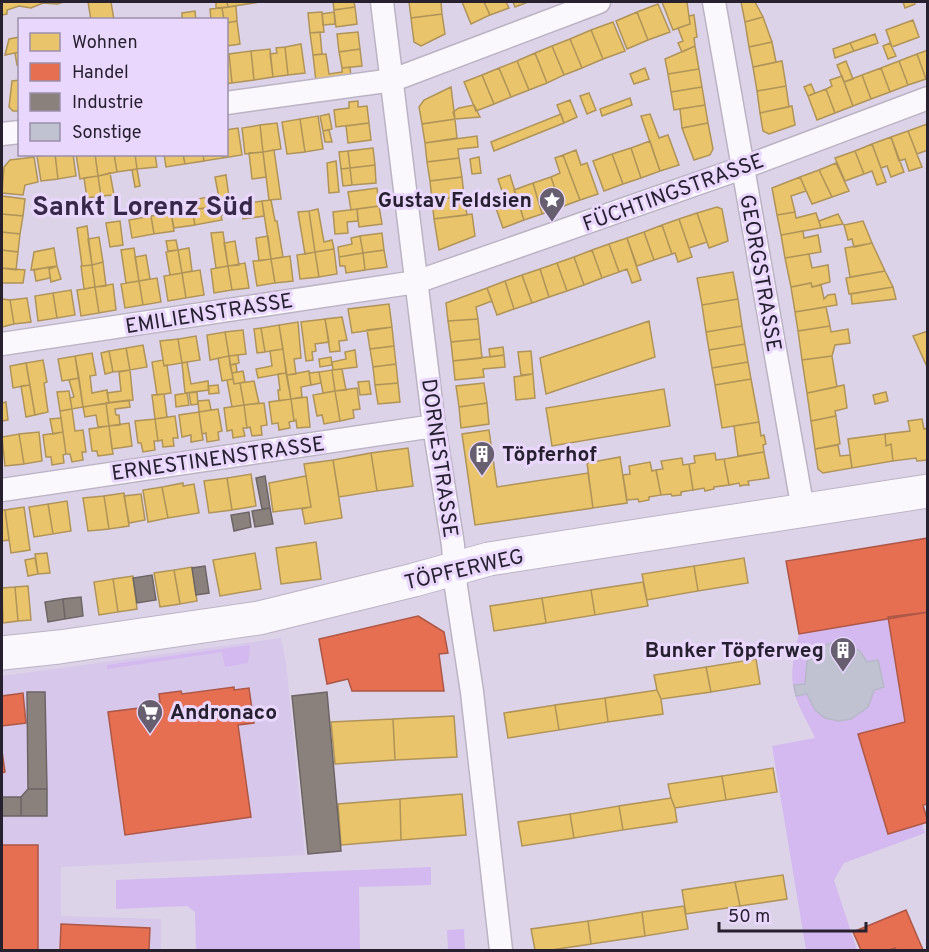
<svg xmlns="http://www.w3.org/2000/svg" width="929" height="952" font-family="Overpass,sans-serif">
<rect width="100%" height="100%" fill="#ddd3e8"/>
<!-- built -->
<path fill="#d7c7ea" d="M281,638l5,24 19,193 -244,12v49l100,3v31h-159v-274z"/>
<!-- green -->
<path fill="#d3b9ef" d="M888,617l17,105 -47,13 30,98 34,-9 3,9 -81,30 -10,17 23,70h-51l-34,-204 43,-8c-6,-14 -16,-29 -20,-43 -6,-19 -1,-43 4,-61z
M250,645l-2,18 -23,4 -3,-15 -115,17v-4z
M431,867v18l-72,2 1,63h-164l-1,-38 -8,-6 -71,3v-29z
M464,929l1,21h-17l-1,-20z"/>
<!-- homes -->
<path fill="#e9c46a" stroke="#af9358" stroke-width="1.5" d="M2,2h62l-7,2 -14,-1 -12,5 -12,-2 -12,4v4l-5,1z
M88,2h23l3,18h-23z
M216,2h11l1,5 -12,1z
M227,2h33l-32,5z
M333,2h21l1,5 -21,3z
M409,2h32l1,12 -31,4z
M462,2h22l6,13 -19,9z
M484,2h22l3,6 -19,7z
M513,2h15l-13,5z
M662,2h25l3,22 -17,6z
M741,2h14l8,15 -18,5z
M903,2h11l1,2 -10,4z
M658,4l12,28 -22,8 -11,-28z
M236,6l1,15 -11,2v-3h-2l-2,-12z
M355,7l2,17 -21,3 -2,-17z
M222,8l2,12h-13l-1,-11z
M195,11l1,9h-14v-7z
M322,12l2,20 -14,1 -2,-20z
M334,12l1,12 -12,1 -1,-11z
M637,12l11,28 -21,9 -11,-28z
M442,14l3,20 -24,12 -7,-4 -3,-24z
M694,15l3,22 -3,1 1,8 -13,6 -4,-9 5,-2 -5,-13 12,-4 -1,-8z
M763,17l9,25 -23,5 -4,-25z
M913,20l6,17 -27,10 -6,-17z
M237,21l3,23 -13,2 -1,-23z
M613,22l12,29 -22,8 -12,-29z
M591,30l12,29 -21,9 -12,-29z
M320,32l2,22 -9,1 -3,-22z
M358,32l2,17 -21,3 -2,-18z
M875,34l3,9 -24,8 -4,-8z
M20,37v15l-15,3 4,-16z
M570,39l12,29 -18,7 -12,-29z
M772,42l4,20 -23,5 -4,-20z
M850,43l4,8 -19,7 -2,-9z
M890,43l6,13 -8,3 -5,-13z
M301,44l4,29 -17,2 -3,-28z
M552,46l12,29 -17,8 -12,-30z
M695,46l4,23 -31,5 -3,-15z
M285,47l3,28 -15,2 -3,-23 7,-1 -1,-5z
M270,49l3,28 -19,3 -3,-29z
M360,49l2,17 -20,2 -3,-16z
M928,50v28l-2,1 -9,-25z
M251,51l3,29 -22,3 -3,-29z
M20,52v12l-3,1 -2,-12z
M535,53l12,30 -18,7 -12,-29z
M229,54l3,29 -6,1v-29z
M326,54l3,20 13,-2v-4l8,-1 1,10 -35,5 -3,-27z
M917,54l9,25 -18,6 -9,-24z
M517,61l12,29 -18,7 -12,-29z
M782,61l4,25 -29,5 -4,-24z
M846,61l7,18 -9,3 -7,-17z
M899,61l9,24 -18,7 -9,-24z
M499,68l12,29 -17,7 -12,-29z
M645,68l4,11 -15,5 -4,-10z
M881,68l9,24 -19,7 -9,-24z
M699,69l3,18 -31,5 -3,-18z
M482,75l12,29 -18,7 -12,-29z
M862,75l9,24 -18,7 -9,-24z
M842,76l11,30 -18,7 -9,-24 6,-3 -2,-6z
M20,80v31h-7l-4,-4 3,-26z
M811,84l4,9 -7,3 -4,-9z
M786,86l3,21 -29,6 -3,-22z
M451,87l4,32 -33,5 -3,-17 5,-7z
M702,87l3,18 -31,5 -3,-18z
M826,89l9,24 -18,7 -9,-24z
M589,93l7,17 -9,4 -7,-18z
M630,98l2,7 -30,11 -2,-7z
M570,100l7,17 -13,6 -7,-18z
M358,101v6l9,-1 2,17 -33,4 -2,-17 15,-2v-6z
M474,105l6,12 -25,2 -2,-7 6,-4z
M705,105l3,18 -26,5 -2,-19z
M792,106l3,19 -26,9 -6,-3 -3,-18z
M329,114l3,15 -9,2 -3,-15z
M561,114l3,9 -70,28 -3,-9z
M650,114l9,24 9,-3 11,30 -19,6 -19,-55z
M318,116l5,33 -18,3 -5,-33z
M300,119l5,33 -18,2 -5,-32z
M455,119l2,19 -32,5 -3,-19z
M277,123l4,26 -18,3 -3,-27z
M369,123l2,17 -23,3 -2,-17z
M708,123l5,26 -3,6 -16,5 -12,-32z
M927,124l1,26 -11,4 -9,-23z
M260,125l3,27 -18,2 -3,-26z
M238,128l4,27 -19,3 -1,-4h4v-24z
M329,130l3,12h-7l-2,-11z
M908,131l14,36 -13,4 -4,-12 -6,2 -8,-24z
M477,136l1,11 -20,2 1,9 -32,4 -2,-19z
M891,137l13,35 -13,5 -4,-11 -6,2 -9,-24z
M650,141l10,30 -19,7 -10,-30z
M872,144l14,38 -9,3 -5,-14 -8,3 -9,-23z
M373,148l2,17 -25,3 -2,-17z
M631,148l10,30 -18,6 -11,-30z
M274,150l7,49 -12,1 -6,-48z
M576,150l5,15 6,-2 11,31 -18,6 -17,-45z
M348,151l2,17 -9,1 -2,-17z
M855,151l9,23 -19,7 -10,-23z
M263,152l3,25 -14,2 -3,-26z
M55,154l3,25 -17,2 -4,-25z
M55,154h18l3,22 -18,3z
M76,154h19l3,22 -18,3z
M95,154h19l3,18 -19,4z
M114,154h21l2,15 -20,3z
M135,154h20l2,13 -20,2z
M164,154h19l2,10 -19,3z
M183,154h20l1,7 -19,3z
M203,154h19l1,4 -19,3z
M612,154l11,30 -19,7 -11,-30z
M563,155l17,45 -19,7 -10,-30 9,-4 -5,-15z
M34,157l4,25 -13,3 -2,10 -21,-2 2,-26 6,-7z
M479,157l2,16 -9,1 -2,-15z
M459,158l3,19 -32,4 -3,-19z
M336,161l3,31 -10,1 -2,-30z
M836,163l13,28 -17,6 -13,-27z
M375,165l1,18 -24,2 -2,-17z
M350,168l2,17 -9,1 -2,-17z
M137,169l3,17 -5,1 -3,-17z
M819,170l13,27 -20,7 -12,-27z
M110,173l4,22 -13,1 -3,-20z
M226,175l4,30 -19,2 -1,-8 9,-1 -4,-21z
M510,175l14,45 -21,8 -11,-31 11,-3 -5,-15z
M98,176l3,20 -14,2 -3,-20z
M462,177l2,19 -32,4 -2,-19z
M551,177l10,30 -19,7 -9,-31z
M800,177l6,14 -15,5 4,16 -18,3 -5,-27z
M533,183l9,31 -18,6 -10,-30z
M377,188l2,18 -28,4 -3,-18z
M2,196l23,3 -2,17 -21,-2z
M464,196l3,19 -33,4 -2,-19z
M209,197l2,10 -19,3 -1,-10z
M191,200l1,10 -13,2 -2,-10z
M271,200l4,21h2l6,36 -12,2 -9,-58z
M262,201l2,15 -21,3 -1,-15z
M177,202l2,10 -16,3v-10z
M230,205l1,9 -10,1 -2,-9z
M219,206l3,14 -27,5 -3,-15z
M379,206l3,18 -23,3 -2,-18z
M717,207l5,2 6,32 -19,7 -12,-35z
M318,209l6,33 8,-2 2,9 -19,3 -6,-41z
M357,209l1,12 -11,1 1,11 -13,1 -2,-22z
M192,210l3,15 -21,3 -3,-15z
M309,211l6,41 -10,2 -7,-42z
M795,212l1,6 20,-5 5,15 -40,7 -4,-20z
M171,213l3,18 -20,3 -3,-18z
M697,213l10,29 -18,6 -10,-29z
M2,214l21,2 -3,18 -18,-2z
M472,214l3,22 -36,14 -5,-31z
M838,214l5,10 -22,4 -2,-7z
M151,216l3,18 -22,4 -3,-18z
M679,219l13,38 -14,5 -3,-9 -3,1 -10,-29z
M120,221l3,24 -13,2 -4,-24z
M863,221l9,22 -18,4 -2,-8 -4,1 -4,-15z
M662,225l10,29 -18,6 -10,-28z
M87,226l5,39 -10,1 -5,-38z
M803,231l1,7 14,-3 3,17 -36,6 -4,-23z
M2,232l18,2 -2,18 -16,-2z
M223,232l5,34 -12,2 -5,-35z
M644,232l10,28 -17,6 -10,-28z
M382,233l2,17 -21,3 -3,-17z
M268,236l3,23 -12,2 -3,-23z
M360,236l3,17 -24,4 -1,-10 14,-3 -1,-6z
M99,237l4,25 -11,3 -4,-26z
M627,238l14,42 -9,3 -5,-14 -8,3 -10,-28z
M176,240l2,10 -10,1 -2,-10z
M235,241l4,24 -11,1 -4,-23z
M872,243l13,28 -35,6 -5,-29z
M609,244l10,28 -17,6 -10,-28z
M54,248l3,18 -26,4 3,-18z
M134,248l5,33 -13,2 -5,-33z
M189,248l3,23 -10,2 -4,-23z
M334,249l3,25 -18,3 -4,-25z
M2,250l16,2 -2,18 -14,-2z
M178,250l4,23 -12,2 -4,-23z
M384,250l3,17 -22,3 -2,-17z
M592,250l10,28 -18,7 -10,-28z
M315,252l4,25 -19,2 -3,-24z
M363,253l2,17 -19,3 -1,-7h-5l-1,-9z
M809,254l3,14 16,-3 2,17 -18,5 -1,-4 -20,4 -6,-29z
M146,255l4,24 -11,2 -4,-24z
M290,256l3,25 -18,2 -4,-24z
M574,257l10,28 -17,6 -10,-28z
M271,259l4,24 -18,3 -4,-25z
M103,262l3,24 -11,1 -3,-22z
M245,263l4,25 -17,2 -4,-24z
M557,263l10,28 -18,6 -9,-28z
M92,265l3,22 -11,2 -3,-23z
M57,266l4,13 -10,3 -2,-13z
M228,266l4,24 -18,3 -3,-24z
M49,267l1,11 -14,3 -2,-11z
M2,268l23,2 -2,13h-21z
M540,269l9,28 -17,6 -10,-28z
M200,270l4,25 -18,3 -4,-25z
M885,271l8,16 -44,7 -3,-16z
M733,272l5,27 -36,6 -5,-27z
M182,273l4,25 -18,3 -4,-25z
M522,275l10,28 -18,6 -9,-28z
M157,278l4,24 -18,3 -4,-24z
M139,281l4,24 -18,3 -4,-24z
M505,281l9,28 -17,6 -10,-27z
M811,283l1,4 9,-2 3,14 4,-4 7,-1 2,11 -42,7 -4,-25z
M113,284l3,26 -17,3 -4,-26z
M95,287l4,26 -18,3 -4,-26z
M893,287l3,12 -44,5 -1,-10z
M487,288l5,13 -16,6 2,12 -30,2 -2,-18z
M71,290l4,25 -18,3 -4,-25z
M53,293l4,25 -19,3 -3,-25z
M27,298l4,24 -17,2 -4,-24z
M2,299l8,1 4,24 -12,3z
M738,299l4,27 -36,6 -4,-27z
M389,304l3,23 -40,6 -4,-24z
M826,307l4,19 -32,5 -3,-19z
M342,317l5,23 -8,1 1,10 -10,1 -5,-33z
M325,319l4,23 -14,2 1,7 -4,1 1,8 -7,1 -5,-39z
M478,319l2,20 -29,3 -3,-21z
M649,321l6,36 -109,37 -6,-36z
M298,322l3,36 -7,1 2,15 -9,1 -8,-50z
M279,325l4,24 -18,3 -4,-24z
M742,326l3,18 -36,6 -3,-18z
M830,326l1,6 17,-3 2,14 -15,2 -3,11 -30,4 -4,-29z
M392,327l2,19 -24,3 -3,-19z
M261,328l4,24 -8,1 -3,-24z
M243,330l3,24 -17,2 -4,-24z
M928,331v38l-15,-33z
M225,332l4,24 -19,4 -3,-25z
M196,336l4,24 -18,3 -4,-24z
M178,339l4,24 -18,3 -4,-25z
M480,339l2,19 -29,3 -2,-19z
M745,344l3,18 -36,6 -3,-18z
M143,345l4,22 -17,3 -4,-22z
M394,346l2,18 -23,3 -3,-18z
M503,347l1,8 -14,2 -1,-8z
M126,348l4,22 -17,2 -4,-21z
M283,349l3,24 -28,5 -2,-9 16,-3 -2,-15z
M355,350l2,17 -24,3 -1,-8 14,-3 -1,-7z
M109,351l4,21 -8,2 -4,-21z
M531,351l2,23 -12,1 -3,-23z
M92,353l4,22 -6,1 2,17 15,-3 2,13 -26,4 -8,-51z
M238,355l1,8 -9,2 -1,-9z
M504,355l1,12 -22,2 1,8 -29,3 -2,-19z
M75,356l4,22 -17,3 -4,-22z
M229,356l4,23 -11,2 -4,-23z
M832,356l5,31 -30,6 -5,-33z
M331,357l1,8 -12,2 -1,-8z
M43,360l4,22 -3,1 4,29 -13,3 -9,-52z
M163,360l1,6 3,-1 4,28 -14,2 -5,-33z
M187,362l4,22 17,-3 1,9 -24,3 -3,-30z
M748,362l3,17 -36,6 -3,-17z
M26,363l4,22 -17,3 -3,-22z
M236,364l1,8 -5,1 -2,-8z
M396,364l2,19 -23,2 -2,-18z
M342,369l4,21 -11,1 -3,-21z
M130,370l3,30 -24,3 -2,-10 14,-2 -2,-19z
M332,370l3,21 -12,2 -4,-21z
M243,371l2,11 -11,2 -2,-11z
M309,371l2,14 -10,2 1,10 -11,2 -4,-24z
M319,372l2,11 -10,2 -2,-12z
M286,373l5,26 -12,2 -1,-11h2l-2,-16z
M533,374l2,24 -19,2 -2,-23z
M79,378l4,29 -11,2 -2,-11 4,-1 -5,-17z
M233,379l1,5 6,-1 4,22 -12,2 -5,-27z
M751,379l8,43 -37,6 -7,-43z
M254,381l5,22 -15,2 -4,-22z
M369,381l2,13 -11,1 -2,-13z
M398,383l2,19 -22,2 -3,-19z
M484,383l3,20 -28,4 -3,-21z
M30,385l5,30 -9,2 -5,-31z
M218,385l1,8 -10,1 -1,-8z
M844,385l3,23 -12,3 1,5 -25,5 -4,-28z
M357,388l3,21 -7,1 1,8 -14,3 -5,-30z
M664,389l6,37 -118,20 -6,-38z
M69,391l3,18 -12,2 -3,-19z
M335,391l5,30 -16,3 -2,-9 -5,1 -4,-21z
M197,392l1,12 -7,1 -2,-12z
M886,392l2,9 -13,3 -2,-9z
M187,393l2,12 -13,2 -1,-12z
M164,394l3,23 -12,2 -3,-24z
M307,397l3,30 -13,1 -1,-8 -2,1 -3,-22z
M291,399l3,22 -5,1 1,6 -11,2 -1,-7 -6,1 -3,-22z
M129,400l1,7 -15,2 1,6h3l1,10 -11,1 -3,-23z
M209,400l2,10 -12,2 -1,-11z
M6,402l2,18 -6,1v-18z
M106,403l3,23 -11,1 -2,-12 -11,2 -2,-10z
M264,403l3,22 -6,1 1,9 -10,1 -2,-9 -3,1 -3,-23z
M487,403l2,21 -28,4 -2,-21z
M244,405l3,23h-4l2,8 -12,2 -1,-8 -5,1 -3,-23z
M72,409l3,22 8,-1 3,22h-4l1,8 -11,2 -2,-8h-4l-6,-43z
M218,409l4,22 -4,1 1,8 -12,2 -1,-9 -4,1 -3,-22z
M199,412l4,28 -12,2v-7l-9,2 -3,-22z
M175,416l3,22h-5l1,8 -11,1 -1,-7 -4,1 -3,-22z
M836,416l4,28 -25,5 -4,-28z
M61,418l2,14 -10,2 -3,-15z
M155,419l3,22h-4l1,9 -12,2 -2,-9h-3l-3,-22z
M922,419l2,10 4,-1v32l-11,1 -1,-3 -23,3 -2,-17 -5,2 -1,-12 25,-3 -2,-10z
M759,422l2,14 3,-1 2,9 -3,1 1,7 -26,4 -4,-30z
M129,423l3,23 -20,3 -3,-23z
M109,426l4,28 -15,2 -1,-5h-5l-3,-22z
M489,430l8,57 91,-14 5,35 -118,17 -13,-91z
M39,432l3,29 -18,3 -5,-30z
M63,432l3,22 -3,1 1,8 -12,2 -1,-8h-5l-3,-22z
M19,434l5,30 -19,2 -3,-29z
M885,434l1,12 5,-2 2,17 -41,7 -4,-29z
M838,445l2,11 10,-1 2,13 -29,5 -5,-4 -3,-20z
M408,448l5,38 -36,5 -6,-38z
M764,452l5,26 -21,3 1,4h-5l-4,1 -1,-3 -10,2 -5,-26z
M371,453l6,38 -38,6 -6,-37z
M715,453l1,7 8,-1 5,26 -15,2v2l-9,2 -1,-3 -11,2 -4,-26 6,-1 -1,-7z
M620,457l7,46 -34,5 -6,-45z
M682,458l1,7 6,-1 4,26 -12,2v3l-9,1 -1,-2 -10,1 -5,-25 7,-1 -2,-8z
M333,460l9,58 -37,6 -3,-15 9,-2 -7,-43z
M650,462l2,9 4,-1 5,25 -12,2v3l-10,2 -1,-3 -11,1 -4,-25 7,-1 -1,-8z
M251,474l5,32 -24,4 -5,-32z
M306,476l5,31 -38,5 -4,-29z
M227,478l5,32 -23,3 -5,-32z
M183,483v3l11,-2 5,29 -31,5 -6,-31z
M162,487l6,31 -20,4 -5,-32z
M124,493l5,33 -20,3 -5,-33z
M141,494l4,26 -16,3 -5,-27z
M104,496l5,33 -21,2 -5,-33z
M67,501l4,30 -18,3 -5,-30z
M48,504l5,30 -19,3 -5,-30z
M24,507l6,43 -19,3 -6,-43z
M2,510h3l4,30 -7,1z
M316,542l5,37 -40,5 -5,-36z
M47,553l3,20 -12,1 -3,-20z
M255,553l6,36 -41,7 -7,-36z
M35,558l3,16 -10,2 -3,-16z
M744,558l4,25 -50,8 -4,-25z
M694,566l4,25 -51,9 -5,-26z
M192,567l5,34 -17,3 -6,-34z
M174,570l6,34 -20,3 -6,-34z
M133,576l4,33 -19,3 -5,-33z
M113,579l5,33 -19,3 -5,-33z
M643,582l5,24 -53,9 -4,-25z
M28,586l3,34 -13,1 -3,-34z
M15,587l3,34 -15,2 -1,-35z
M591,590l4,25 -49,8 -4,-25z
M542,598l4,25 -52,8 -4,-25z
M756,659l4,25 -49,8 -5,-25z
M706,667l5,25 -50,7 -4,-9 -3,-15z
M657,690l4,9 2,15 -55,8 -3,-24z
M605,698l3,24 -49,8 -4,-25z
M555,705l4,25 -51,8 -4,-25z
M454,716l3,41 -62,3 -2,-41z
M393,719l2,41 -60,4 -4,-42z
M773,768l4,24 -51,8 -4,-24z
M722,776l4,24 -51,8 -4,-10 -3,-14z
M462,794l4,41 -65,5 -1,-41z
M671,798l4,10 2,14 -54,8 -4,-24z
M400,799l1,41 -60,5 -3,-41z
M619,806l4,24 -49,8 -4,-24z
M570,814l4,24 -52,8 -4,-24z
M783,875l4,24 -47,7 -5,-24z
M735,882l5,24 -54,8 -4,-24z
M684,906l4,23 -43,7 -3,-24z
M642,912l3,24 -54,8 -3,-23z
M588,921l3,23 -40,6h-16l-4,-21z"/>
<!-- shops -->
<path fill="#e76f51" stroke="#ad5747" stroke-width="1.5" d="M928,538v74l-129,22 -13,-73z
M928,612v192l-5,1 5,17 -40,12 -30,-100 47,-12 -17,-105z
M418,616l26,16 4,21 -9,1 5,37h-92l-4,-12 -21,5 -8,-45z
M234,687v3l15,-2 5,35 -16,2 13,92 -126,18 -17,-123 39,-5 -1,-3 14,-2 -1,-8 22,-3 1,3z
M23,693l3,30 -24,3v-30z
M2,751l3,21 -3,1z
M2,845h36v105h-36z
M906,910l17,40h-27l-1,-2 -6,2h-28l-8,-18z
M61,924l89,4 -1,22h-89z"/>
<!-- industry -->
<path fill="#8a817c" stroke="#6c6465" stroke-width="1.5" d="M265,476l5,32 -8,1 -6,-31z
M270,508l3,16 -18,3 -3,-16z
M249,512l2,15 -17,4 -3,-16z
M205,566l4,27 -13,2 -4,-27z
M152,575l4,25 -19,3 -4,-25z
M81,597l2,19 -18,3 -2,-20z
M63,599l2,20 -17,3 -3,-20z
M27,692h18l2,97h-19z
M327,692l14,159 -33,3 -16,-158z
M28,789h19v27h-26v-19z
M2,797h19v19h-19z"/>
<!-- building -->
<path fill="#c1c2d1" stroke="#b6b8c7" stroke-width="1.5" d="M835,642l10,1 15,8 7,11 11,-2 6,27 -10,3 -6,17 -17,12 -12,2 -14,-3 -10,-8 -8,-16 -11,2 -2,-11 11,-1 2,-22 7,-11 11,-6z"/>
<g fill="none" stroke-linecap="round" stroke-linejoin="round">
<!-- street casing -->
<g stroke="#bbb3c4" stroke-width="25">
<path id="street" d="M382,2l52,424 19,119 3,42 16,105 29,258
M714,2l89,508
M226,103l167,-23 206,-78
M2,134l18,-2
M2,344l414,-62 326,-114 186,-70
M2,490l432,-64"/>
</g>
<!-- secondary casing -->
<g stroke="#bbb3c4" stroke-width="35">
<path id="secondary" d="M2,653l57,-6 200,-29 155,-38 75,-21 439,-68"/>
</g>
<!-- street -->
<use href="#street" stroke="#faf8fc" stroke-width="22"/>
<!-- secondary -->
<use href="#secondary" stroke="#faf8fc" stroke-width="33"/>
</g>
<!-- icons -->
<defs>
<g id="sight-pin" transform="scale(1.35)"><path d="M0 17L-7.5 6A9.5 9.5 0 1 1 7.5 6Z" fill="#675f70" stroke="#e9d7fe"/><path d="M0-6L1.8-2.2L6-1.7L2.9 1.2L3.7 5.4L0 3.3L-3.7 5.4L-2.9 1.2L-6-1.7L-1.8-2.2Z" fill="#fff"/></g>
<g id="building-pin" transform="scale(1.35)"><path d="M0 17L-7.5 6A9.5 9.5 0 1 1 7.5 6Z" fill="#675f70" stroke="#e9d7fe"/><path d="M-4-6H4V6H1V3H-1V6H-4ZM-2.5-4.3h1.7v1.8h-1.7ZM.8-4.3h1.7v1.8H.8ZM-2.5-1h1.7V.8h-1.7ZM.8-1h1.7V.8H.8Z" fill="#fff"/></g>
<g id="supermarket-pin" transform="scale(1.35)"><path d="M0 17L-7.5 6A9.5 9.5 0 1 1 7.5 6Z" fill="#675f70" stroke="#e9d7fe"/><path d="M-6-5.5h2.5l.6 2H6L4.5 2H-2.5L-4.4-4H-6ZM-1.5 3.2a1.3 1.3 0 1 0 .1 0ZM3 3.2a1.3 1.3 0 1 0 .1 0Z" fill="#fff"/></g>
</defs>
<g fill-rule="evenodd">
<use href="#sight-pin" x="552" y="200"/>
<use href="#building-pin" x="482" y="454"/>
<use href="#building-pin" x="843" y="650"/>
<use href="#supermarket-pin" x="150" y="712"/>
</g>
<g text-anchor="middle" stroke-width="6" stroke-linejoin="round" paint-order="stroke">
<!-- street labels -->
<g font-size="21" fill="#27202f" stroke="#e9d7fe">
<text transform="translate(673 192) rotate(-20)" y="7">FÜCHTINGSTRASSE</text>
<text transform="translate(761 273) rotate(80)" y="7">GEORGSTRASSE</text>
<text transform="translate(209 313) rotate(-9)" y="7">EMILIENSTRASSE</text>
<text transform="translate(218 458) rotate(-8)" y="7">ERNESTINENSTRASSE</text>
<text transform="translate(440 458) rotate(82)" y="7">DORNESTRASSE</text>
<text transform="translate(464 569) rotate(-13)" y="7">TÖPFERWEG</text>
</g>
<!-- poi labels -->
<g font-size="21" font-weight="bold" fill="#27202f" stroke="#e9d7fe" text-anchor="end">
<text x="532" y="207">Gustav Feldsien</text>
<text x="502" y="461" text-anchor="start">Töpferhof</text>
<text x="824" y="657">Bunker Töpferweg</text>
<text x="170" y="719" text-anchor="start">Andronaco</text>
</g>
<!-- district labels -->
<g font-size="27" font-weight="bold" fill="#372847" stroke="#e9d7fe">
<text x="143" y="215">Sankt Lorenz Süd</text>
</g>
</g>
<!-- border -->
<rect width="929" height="952" fill="none" stroke="#27202f" stroke-width="6"/>
<!-- legend -->
<rect x="18" y="18" width="210" height="138" fill="#e9d7fe" stroke="#9b8eab" stroke-width="1.5"/>
<rect x="30" y="33" width="30" height="18" fill="#e9c46a" stroke="#9b8eab" stroke-width="1.5"/>
<text x="72" y="48" font-size="18" fill="#27202f">Wohnen</text>
<rect x="30" y="63" width="30" height="18" fill="#e76f51" stroke="#9b8eab" stroke-width="1.5"/>
<text x="72" y="78" font-size="18" fill="#27202f">Handel</text>
<rect x="30" y="93" width="30" height="18" fill="#8a817c" stroke="#9b8eab" stroke-width="1.5"/>
<text x="72" y="108" font-size="18" fill="#27202f">Industrie</text>
<rect x="30" y="123" width="30" height="18" fill="#c1c2d1" stroke="#9b8eab" stroke-width="1.5"/>
<text x="72" y="138" font-size="18" fill="#27202f">Sonstige</text>
<!-- scale -->
<path d="M719 922v9h147v-9" fill="none" stroke="#27202f" stroke-width="3"/>
<text x="728" y="922" font-size="18" fill="#27202f" stroke="#e9d7fe" stroke-width="4.5" paint-order="stroke">50 m</text>
</svg>
